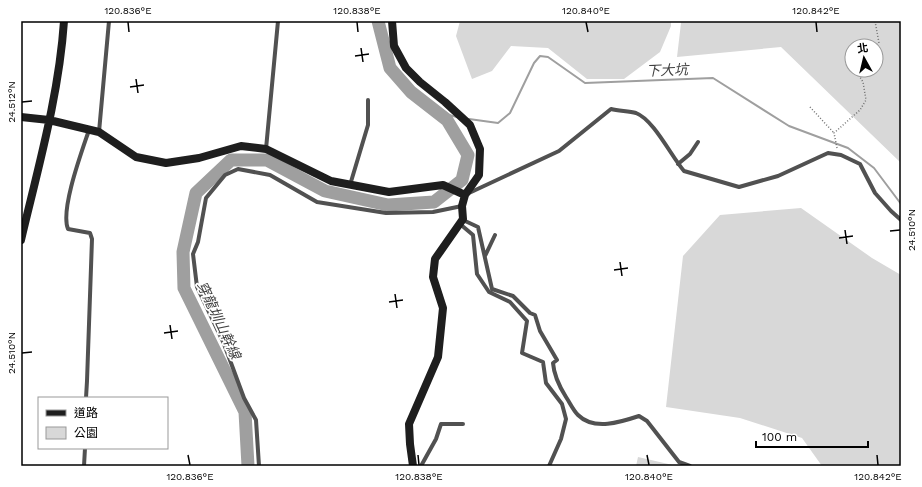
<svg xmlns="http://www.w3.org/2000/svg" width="922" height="487" font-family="'Work Sans','Noto Sans TC',sans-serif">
<rect width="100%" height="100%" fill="#fff"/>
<!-- green -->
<path fill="#d8d8d8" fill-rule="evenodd" d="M460,21h211v5l-11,26 -36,27h-37l-39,-31 -37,-2 -19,25 -20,8 -16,-43z
M680,21h221v142l-120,-116 -104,10 4,-34zM852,46h24v24h-24z
M801,208l71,50 29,17v191h-79l-20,-28 -62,-20 -74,-11 17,-151 37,-41z
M638,457l39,9h-41z"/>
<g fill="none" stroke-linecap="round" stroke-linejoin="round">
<!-- stream -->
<path stroke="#9f9f9f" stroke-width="2" d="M437,112l20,5
M469,119l29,4 12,-10 24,-50 6,-7 8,1 37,26 128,-5 76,48 59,22 26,20 27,36"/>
<!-- river -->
<path stroke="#9f9f9f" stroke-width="13" d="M248,466l-3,-54 -61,-124 -1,-36 13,-59 35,-33h36l58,31 63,14 46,-3 28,-22 6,-25 -21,-35 -36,-28 -21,-24 -12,-47"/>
<!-- path -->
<path stroke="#737373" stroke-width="1.5" stroke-dasharray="1 2" stroke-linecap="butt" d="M874,46l5,-3 -4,-22
M810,107l24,26
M837,148l-3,-15 26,-23 6,-10 -3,-18 -6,-10v-2"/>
<!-- lane -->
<path stroke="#515151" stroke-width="4" d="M99,132l10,-111
M266,149l12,-128
M678,164l12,-10 8,-12
M350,185l18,-60v-25
M469,193l90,-42 52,-42c8,2 18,2 25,4 18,7 35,43 48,58l55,16 39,-11 50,-23 13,2 19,9 15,29 16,18 10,9
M463,220l15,7 14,62 21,7 17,17 5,2 5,16 17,29 -4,3c1,13 6,23 13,34 4,6 7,13 12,18 16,16 43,7 61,1l8,5 32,41 11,4
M460,224l13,11 4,39 12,18 21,10 17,19 -5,32 21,9 3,21 16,21 4,15 -5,20 -12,27
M485,256l10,-21
M86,398l1,-17 5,-142 -2,-6 -22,-4c-8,-19 14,-78 21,-99
M84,466l1,-18
M259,466l-3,-46 -12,-22 -20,-54 -27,-57 -4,-33 5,-12 8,-44 19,-23 13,-6 32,6 47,27 69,11 47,-1 29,-6
M421,466l15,-27 5,-15h22"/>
<!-- secondary -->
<path stroke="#1e1e1e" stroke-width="8" d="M392,21l2,25 12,22 14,14 25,20 25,23 10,24 -1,26 -14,20 -3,11 1,13 -28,40 -2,18 10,31 -5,49 -29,67 1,20 3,22
M21,117l28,3 50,12 37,25 30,6 33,-5 42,-12 25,3 65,32 58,11 54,-7 22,10
M21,240c17,-72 38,-145 43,-219"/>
</g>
<!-- ticks -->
<path fill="none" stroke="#000" stroke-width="1.5" d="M128,22l1,10M357,22l1,10M586,22l2,10M816,22l1,10M361,48l2,14M355,56l14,-2M136,79l2,14M130,87l14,-2M22,102l10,-1M845,230l2,14M890,231l10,-1M839,238l14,-2M620,262l2,14M614,270l14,-2M395,294l2,14M389,302l14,-2M170,325l2,14M164,333l14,-2M22,353l10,-1M188,455l2,10M418,455l1,10M647,455l2,10M877,455l1,10"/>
<g text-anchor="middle" stroke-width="3.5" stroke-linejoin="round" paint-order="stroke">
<!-- water labels -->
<g font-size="14" font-style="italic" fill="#404040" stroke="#fff">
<text transform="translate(667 70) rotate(-2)" y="5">下大坑</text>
<text transform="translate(219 320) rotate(65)" y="5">穿龍圳山幹線</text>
</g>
</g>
<!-- border -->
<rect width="922" height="487" fill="none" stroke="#ffffff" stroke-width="44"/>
<!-- legend -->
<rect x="38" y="397" width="130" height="52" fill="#ffffff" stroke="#999999"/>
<rect x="46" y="410" width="20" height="6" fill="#1e1e1e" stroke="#999999"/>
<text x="74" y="417" font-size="12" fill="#000000">道路</text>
<rect x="46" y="427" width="20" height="12" fill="#d8d8d8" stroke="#999999"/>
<text x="74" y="437" font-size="12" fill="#000000">公園</text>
<!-- north arrow -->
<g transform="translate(864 58) rotate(352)"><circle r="19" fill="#ffffff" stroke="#999999"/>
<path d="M0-3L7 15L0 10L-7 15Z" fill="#000000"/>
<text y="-6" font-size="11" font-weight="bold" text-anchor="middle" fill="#000000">北</text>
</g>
<!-- scale -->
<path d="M756 441v6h112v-6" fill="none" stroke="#000000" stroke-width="2"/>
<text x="762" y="441" font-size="12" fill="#000000" stroke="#ffffff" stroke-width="3" paint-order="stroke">100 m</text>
<rect x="22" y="22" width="878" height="443" fill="none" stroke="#000" stroke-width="1.5"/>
<g font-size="10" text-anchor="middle" fill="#000">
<text x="128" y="14">120.836°E</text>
<text x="357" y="14">120.838°E</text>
<text x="586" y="14">120.840°E</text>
<text x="816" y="14">120.842°E</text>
<text transform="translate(11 102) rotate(-90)" y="4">24.512°N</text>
<text transform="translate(911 230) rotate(-90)" y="4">24.510°N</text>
<text transform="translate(11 353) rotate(-90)" y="4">24.510°N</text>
<text x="190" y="480">120.836°E</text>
<text x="419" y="480">120.838°E</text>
<text x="649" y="480">120.840°E</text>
<text x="878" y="480">120.842°E</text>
</g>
</svg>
